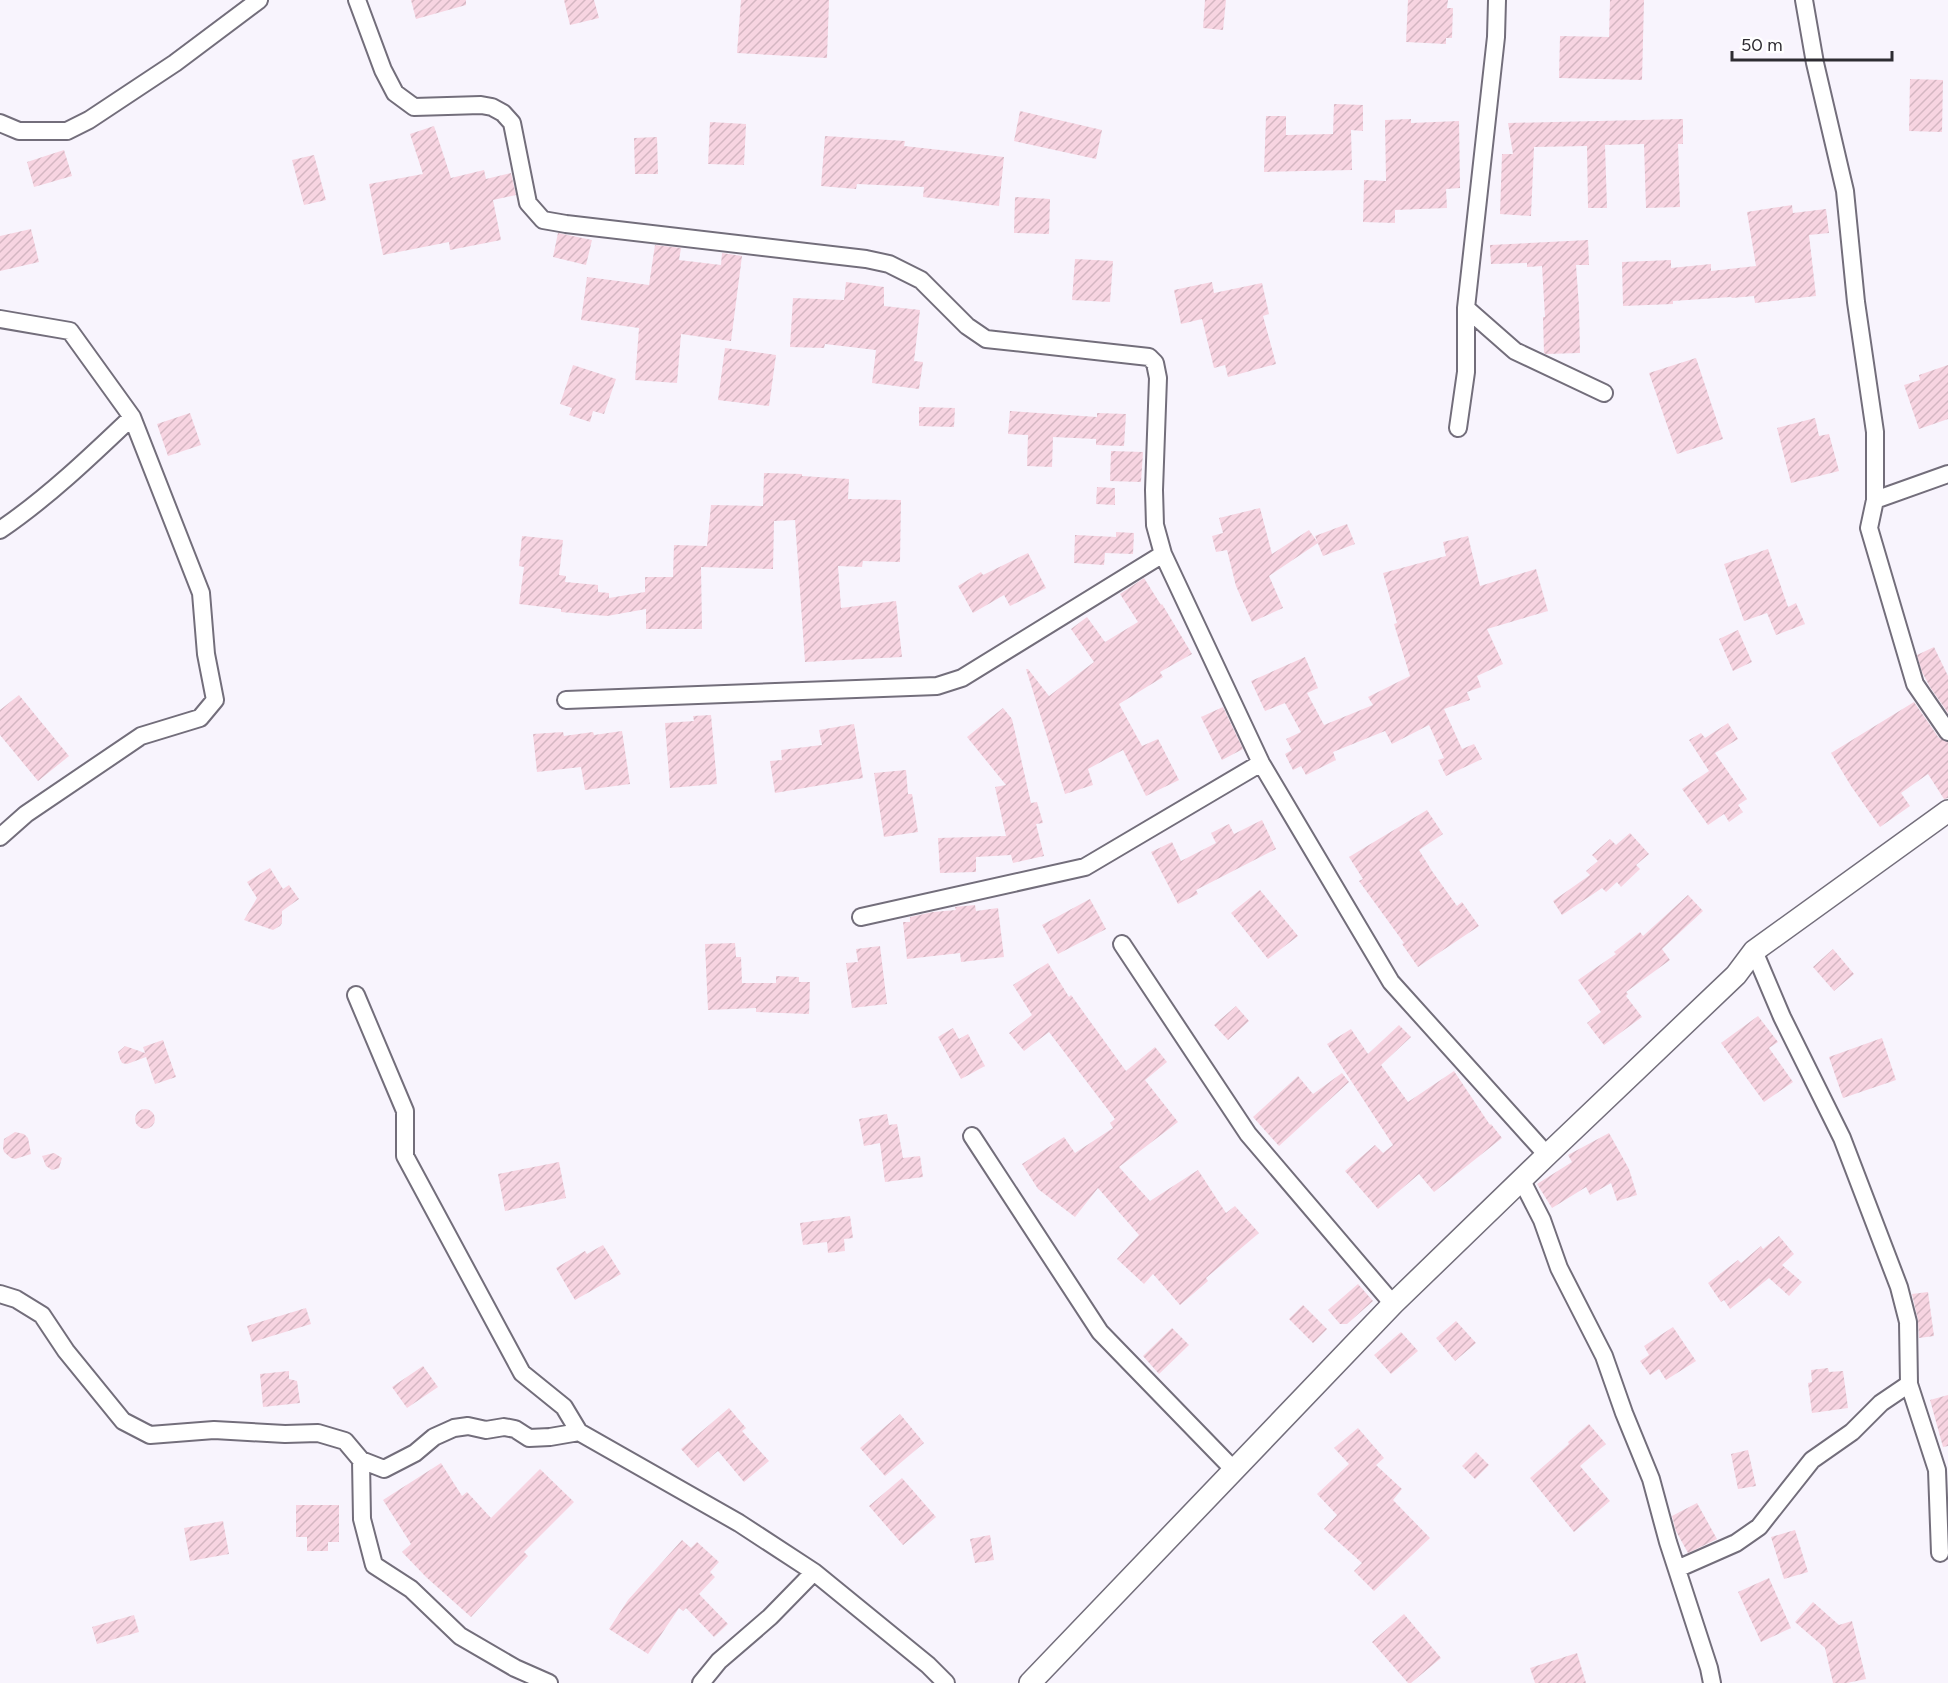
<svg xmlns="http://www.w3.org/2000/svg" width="1948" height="1683" font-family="Figtree,sans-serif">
<defs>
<pattern id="building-hatch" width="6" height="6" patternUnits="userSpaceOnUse" patternTransform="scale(1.5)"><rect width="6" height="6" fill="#f7d4e1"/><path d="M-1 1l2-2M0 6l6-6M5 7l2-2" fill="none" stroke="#d4b6c2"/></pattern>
</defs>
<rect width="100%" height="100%" fill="#f8f4fd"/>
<!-- building -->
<path fill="url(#building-hatch)" d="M411,0h55v5l-50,14z
M564,0h30l5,18 -29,7z
M741,0h88l-2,58 -90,-5z
M1205,0h21l-3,30 -20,-2z
M1408,0h40l-1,8h6l-1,30h-6v6l-40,-2z
M1610,0h34l-2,80 -83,-2 1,-42 49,1z
M1910,79l33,1 -1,52 -33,-1z
M1334,104l29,1v26l-12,-1 1,40 -88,2 2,-56h20v19l47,-1z
M1020,111l82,19 -6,29 -82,-18z
M1411,119v4l48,-2 1,67 -14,1 1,19 -52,2v13l-32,-1 1,-42 22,1 -1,-61z
M1683,119v25h-5l2,63 -34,1 -2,-64 -39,1 2,63h-19l-1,-62 -53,1 -3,69 -31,-2 2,-60h11l-5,-31z
M710,122l36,2 -2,41 -36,-1z
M434,126l17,52 33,-8 2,9 25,-6 5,22 -23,5 8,40 -51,10 -1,-8 -66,13 -14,-71 54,-10 -13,-40z
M825,136l80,5 -1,5 100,11 -5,49 -76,-9 1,-10 -67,-3 -1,5 -35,-3z
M657,137l1,37h-23l-1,-36z
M64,150l8,26 -38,11 -7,-25z
M314,155l12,45 -22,5 -12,-45z
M1015,197l35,2 -1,35 -35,-1z
M1792,205l1,8 33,-4 3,24 -20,2 7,61 -61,7 -1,-7 -22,2 -1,-1 -58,4v3l-50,2 -1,-44 49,-2v8l40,-4v7l45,-5 -9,-54z
M31,229l8,33 -39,9v-35z
M558,233l34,7 -6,25 -33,-8z
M1588,240l1,25h-13l3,42 1,46 -34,1 -2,-1 -1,-36h2l-3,-51 -15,1v-4l-36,1 -1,-19z
M655,245l26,3 -2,12 42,5 1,-12 20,3 -11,85 -50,-7 -4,49 -42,-3 4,-52 -58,-8 6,-43 62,8z
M1075,259l38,2 -3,41 -38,-2z
M846,282l38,5v19l36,4 -6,51 9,1 -4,27 -47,-6 4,-33 -51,-6 -1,4 -34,-1 3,-49 51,2z
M1212,282l2,11 48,-10 7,31 -6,2 13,48 -48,13 -3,-12 -11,3 -12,-49 -21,5 -7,-34z
M725,348l51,7 -7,51 -51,-6z
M1696,358l27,81 -46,15 -28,-81z
M573,365l43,14 -12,35 -11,-3 -3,11 -21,-7 3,-7 -12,-4z
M1948,365v54l-29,10 -15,-44 16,-5 -1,-5z
M919,407l36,1 -1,19 -35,-1z
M1010,411l87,6v-4l29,1 -2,32 -28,-1v-6l-43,-2 -1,30 -25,-1 1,-31 -20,-1z
M190,413l11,32 -33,11 -11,-32z
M1815,418l4,18 10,-2 10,37 -48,12 -14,-55z
M1111,451l32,1 -2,30 -31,-1z
M764,473l38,1v2l47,3 -1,20 53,1 -1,62 -37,-1 -1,6 -24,-1 3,42 55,-7 6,56 -97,5 -10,-142 -21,1 -1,48 -72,-2 1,62h-56v-20l-39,7 -46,-4v-3l-42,-5 5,-37 -5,-1 3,-30 41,4 -4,35 7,1 -1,6 33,3v7l11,1v5l36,-6v-15h28l1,-32 33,1 4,-41 52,1z
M1097,487l18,1v17l-19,-1z
M1260,508l12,46 37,-24 9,13 -49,33 14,32 -31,14 -16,-36 -9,-36 -11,2 -4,-16 11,-3 -4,-15z
M1347,524l8,20 -32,12 -8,-20z
M1116,532l18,1 -1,21 -28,-1 -1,12 -30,-2 1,-28 41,2z
M1468,536l12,50 56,-17 12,42 -61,18 16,35 -26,12 4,11 -14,5 3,8 -26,9 18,40 12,-5 8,15 -36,17 -8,-16 6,-2 -15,-33 -37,19 -7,-13 -52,21 3,8 -30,15 -5,-9 -8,4 -8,-16 7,-4 -6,-11 15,-7 -16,-29 -20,8 -14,-30 54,-24 13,31 -11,5 17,32 49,-20 -5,-8 42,-21 -16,-52 3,-1 -14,-50 63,-17 -3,-14z
M1768,549l20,58 8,-4 9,21 -29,11 -9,-22 -23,8 -20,-57z
M1028,553l18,35 -36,18 -6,-11 -31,18 -15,-27 23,-14 2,3z
M1144,578l17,27 1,-1 30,50 -32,18 3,5 -44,27 23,42 16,-7 21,41 -33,16 -23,-46 -35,19 5,16 -28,9 -39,-125h2l21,27 45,-34 -23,-33 16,-12 18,25 33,-20 -18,-28z
M1738,630l14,32 -19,9 -14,-32z
M1934,647l14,29v37l-18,-26 -8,-15 -5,-17z
M19,695l50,61 -31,25 -38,-46v-25z
M1914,702l25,36 9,4v56l-4,1 -16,-25 -27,19 9,13 -30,21 -29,-41 -20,-33z
M1223,707l20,42 -21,11 -21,-43z
M1003,708l9,11 19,84 6,-1 6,21 -7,1 8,32 -31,7 -2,-8 -35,2v15l-36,1 -2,-35 68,-2 -11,-49 11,-2 -39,-48z
M711,715l6,69 -47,4 -5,-65 29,-2 -1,-5z
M1728,723l10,16 -23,14 32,46 -9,6 5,7 -14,10 -5,-8 -16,11 -26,-36 27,-18 -20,-31 12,-7 4,5z
M854,724l9,54 -88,15 -5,-32 12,-1 -1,-10 41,-5 -3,-15z
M622,731l8,53 -45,6 -4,-23 -44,5 -4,-38 30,-2 1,4 29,-4 1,3z
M906,770l2,24h4l6,38 -34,5 -10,-64z
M1427,810l16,24 -24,16 13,21 25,35 5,-4 17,24 -61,41 -16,-23 2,-1 -45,-62 4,-2 -14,-22z
M1262,820l14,29 -80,41 2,4 -20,10 -27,-52 21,-10 9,19 35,-18 -5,-10 18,-9 5,10z
M1630,833l19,21 -13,11 4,4 -19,18 -4,-5 -11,10 -4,-4 -40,27 -9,-14 37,-26 -4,-4 12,-10 -6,-6 18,-16 6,6z
M270,868l13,21 6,-4 10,14 -17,12v12l-2,3 -7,4 -29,-10 13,-22 -10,-16z
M1260,890l38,46 -30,23 -37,-46z
M1688,895l15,16 -41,38 8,11 -44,32 2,2 -2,2 16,21 -38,28 -17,-22 14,-11 -23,-32 38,-26 -2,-2 26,-20 3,4z
M1090,899l16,30 -48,25 -16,-29z
M975,905l1,6 22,-3 6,49 -43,5 -1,-9 -53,6 -4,-37h7v-5l23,-5 23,-2 -1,-3z
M735,943l1,14h5l1,26h34v-7l23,1v5h11l-1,32 -53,-2v-4l-48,2 -3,-66z
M880,946l7,58 -35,4 -6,-45 12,-1 -2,-13z
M1833,949l21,25 -20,17 -21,-24z
M1048,963l21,34 2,-2 55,76 29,-24 12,15 -22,18 33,42 -59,45 31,34 48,-31 28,43 9,-7 24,27 -53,45 2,3 -28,24 -27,-31 -9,10 -27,-25 22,-24 -41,-47 -23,29 -37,-28 -16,-25 42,-27 11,16 38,-25 -3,-5 5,-4 -66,-87 -25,19 -15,-18 23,-18 -19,-30z
M1236,1006l13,15 -21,19 -14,-15z
M1758,1016l20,26 -9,6 24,34 -29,20 -43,-59z
M1399,1025l12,12 -30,28 27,37 46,-31 36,54 1,-1 11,14 -68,54 -15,-18 -41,35 -33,-38 30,-26 8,8 10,-8 -66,-101 24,-15 17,25z
M953,1028l6,11 9,-5 17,32 -24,13 -23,-42z
M1882,1038l14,42 -53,18 -14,-41z
M163,1040l13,37 -21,7 -9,-27 -19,7 -5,-1 -2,-4 -2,-7 7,-6 20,7 -2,-6z
M1342,1073l7,9 -70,64 -26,-29 45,-41 15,18z
M135 1119a10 10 0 1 1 20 0a10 10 0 1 1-20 0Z
M887,1114l2,11 8,-1 6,34 17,-2 3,21 -38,5 -5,-39 -16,3 -5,-27z
M15,1132l9,2 4,4 3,16 -16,5 -4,-1 -7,-6 -1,-4 1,-9z
M1609,1133l20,36 8,26 -20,6 -6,-18 -21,12 -4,-8 -34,21 -15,-24 35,-22 -4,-7z
M54,1153l8,5 -3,10 -7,2 -6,-4 -4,-10z
M559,1162l7,36 -61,13 -7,-37z
M850,1216l3,22 -9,1 1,12 -17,2 -1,-11 -24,3 -3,-22z
M1779,1236l15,18 -12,11 20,17 -13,14 -20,-18 -39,31 -6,-9 -3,2 -13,-19 30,-23 3,3 20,-17 2,3z
M603,1245l18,29 -46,26 -19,-32 29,-17 2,3z
M1358,1284l15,17 -26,23h-7l-12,-14z
M1928,1292l6,44 -15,2 -1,-18 -6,-26z
M1303,1305l24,24 -14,14 -24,-24z
M306,1308l5,16 -59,18 -5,-16z
M1456,1321l20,22 -21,18 -19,-23z
M1673,1327l23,34 -30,19 -7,-11 -9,6 -10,-14 9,-6 -5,-9z
M1172,1328l17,17 -30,29 -16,-18z
M1401,1332l17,19 -27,23 -17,-19z
M423,1366l15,21 -31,21 -15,-21z
M1828,1368l1,4 14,-1 5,37 -36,5 -4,-30 4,-1 -1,-12z
M289,1371v8l8,2 3,22 -37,4 -3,-33z
M1948,1395v51l-5,1 -13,-47z
M729,1408l17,20 -4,3 27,30 -25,21 -26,-31 -20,17 -17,-19z
M900,1414l24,29 -39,33 -25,-28z
M1589,1424l17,20 -26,22 30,35 -36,31 -44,-54 39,-34 -1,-2z
M1358,1428l26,30 -8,7 26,24 -9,11 37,38 -56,53 -20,-20 8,-8 -38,-34 13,-14 -20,-21 32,-30 -15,-16z
M1748,1450l8,36 -18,3 -7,-35z
M1476,1452l13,13 -14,14 -13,-13z
M441,1463l21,33 5,-4 24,26 49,-49 34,33 -50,50 4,4 -57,61 -45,-40 -24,-25 9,-8 -28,-44z
M902,1478l34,39 -33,28 -34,-39z
M1697,1503l20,36 -29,14 -12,-22 -4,-15z
M296,1505h43v37h-11v9h-21v-14h-11z
M223,1521l6,33 -39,7 -6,-33z
M1795,1530l13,42 -24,7 -13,-42z
M990,1535l4,25 -19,3 -5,-24z
M682,1540l9,8 6,-6 22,20 -9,10 5,5 -16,17 29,30 -14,13 -28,-29 -3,3 -4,-3 -31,46 -39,-25 19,-29z
M1769,1578l22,50 -30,14 -23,-50z
M1813,1602l26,23 13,-4 14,58 -19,4h-14l-8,-35 -30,-26z
M1404,1614l37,44 -30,25h-3l-36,-41z
M134,1615l5,17 -42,12 -5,-17z
M1577,1653l9,30h-51l-5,-15z"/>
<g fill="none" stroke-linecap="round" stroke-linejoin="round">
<!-- minor casing -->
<g stroke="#736e7b" stroke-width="20">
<path id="minor" d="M357,0l26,70 12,23 19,14 67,-2 11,2 11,6 9,10 16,80 15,17 23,4 300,35 23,5 32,16 46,46 19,13 163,18 6,6 3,15 -4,112 1,35 8,29 98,209 130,219 156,173
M1804,0l11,63 30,128 11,111 19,130v68l-6,28 46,156 33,48
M0,123l19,8h48l22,-11 86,-57 84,-63
M1466,308l49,43 89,42
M0,319l70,12 62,86 69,176 5,61 9,46 -15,18 -59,18 -115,78 -26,23
M1458,428l8,-56v-64l30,-271 1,-37
M1875,500l73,-26
M0,530c47,-32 90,-73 132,-113
M566,700l371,-14 25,-8 201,-124
M861,917l224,-50 176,-104
M1122,944l126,190 145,170
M1754,951l28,66 60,121 57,149 9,35 1,62 28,86 3,83
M356,995l49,116v45l117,217 42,34 15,25
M972,1136l128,196 134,138
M1521,1179l21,41 17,48 45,88 20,57 27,66 17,63 41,126 3,15
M0,1294l16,5 26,16 24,36 57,70 27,14 64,-5 71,4 33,-1 27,8 16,19 23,9 31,-16 19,-16 20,-9 14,-2 18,4 18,-3 11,2 14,9 21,-1 29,-5 160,91 75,49 114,93 18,18
M361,1460l1,59 12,46 37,24 49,47 55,32 34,15
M1677,1569l59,-26 23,-16 53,-67 40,-28 29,-29 28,-19
M701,1683l18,-22 51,-44 44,-45"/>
</g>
<!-- tertiary casing -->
<g stroke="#736e7b" stroke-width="24">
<path id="tertiary" d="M1030,1683l363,-379 154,-149 189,-180 18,-24 194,-140"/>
</g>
<!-- minor -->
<use href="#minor" stroke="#fff" stroke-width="16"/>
<!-- tertiary -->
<use href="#tertiary" stroke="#fff" stroke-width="21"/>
</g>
<!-- scale -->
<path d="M1732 51v9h160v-9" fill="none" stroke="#2e2c32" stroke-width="3"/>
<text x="1741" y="51" font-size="18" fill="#2e2c32" stroke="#ffffff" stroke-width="4.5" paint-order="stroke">50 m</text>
</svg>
